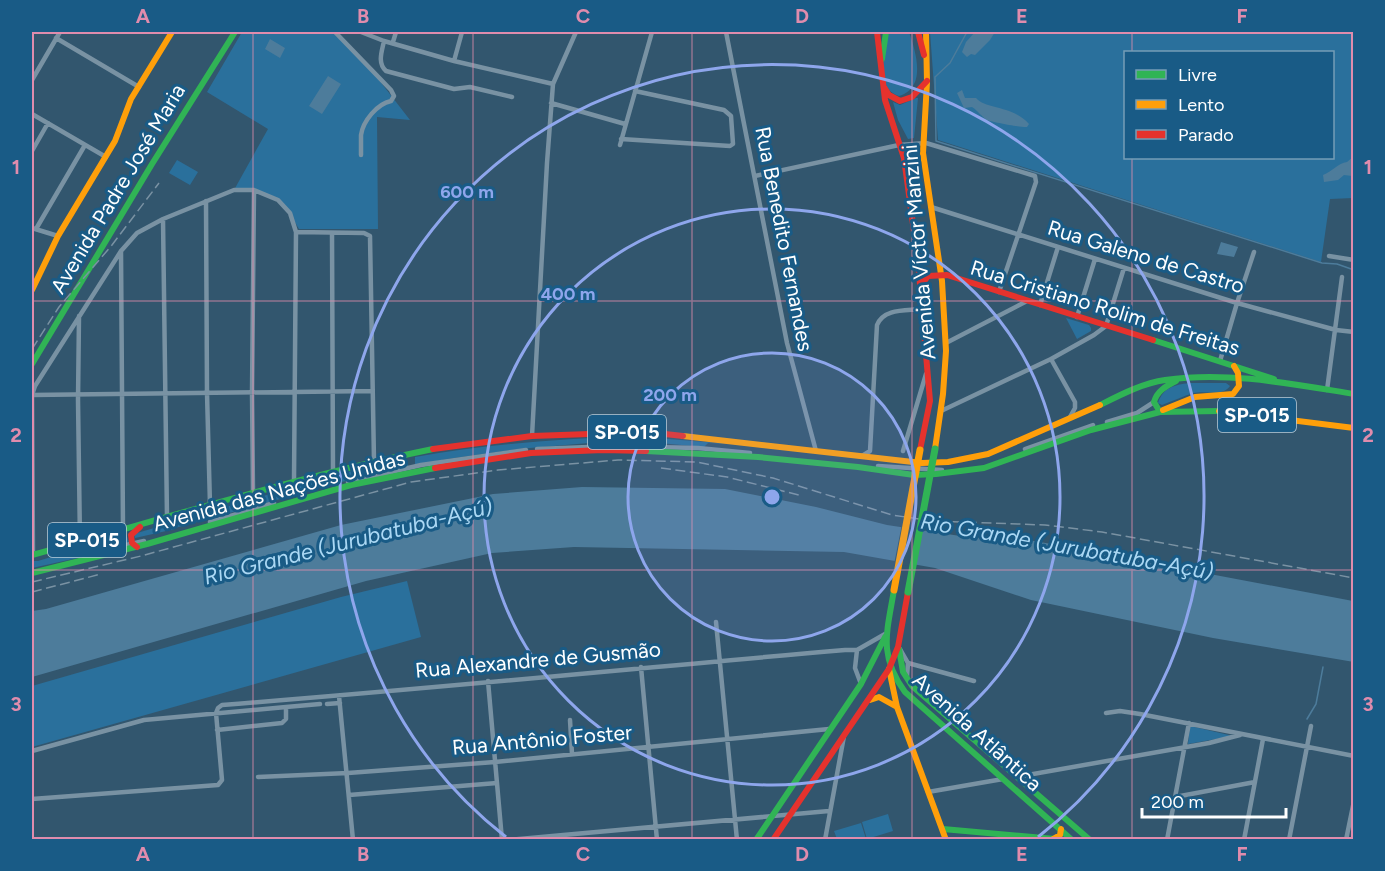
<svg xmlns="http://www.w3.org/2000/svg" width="1385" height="871" font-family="Figtree,sans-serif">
<rect width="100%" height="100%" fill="#32566e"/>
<!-- green -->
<path fill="#2a709c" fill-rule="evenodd" d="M242,32h96l34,39 38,49 -33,-3 1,112h-79c-19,-33 -28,-35 -65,-39l34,-61 -61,-37z
M888,32h21c7,20 18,56 -10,64 -25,-8 -15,-45 -11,-64z
M930,32h423v166l-23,1 -9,63 -383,-122zM1126,52h206v106h-206z
M916,98h2l-4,40 -6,1 -10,-19 -5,-18 7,3z
M177,160l21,12 -8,13 -21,-12z
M1066,318l23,7 2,3v3l-14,8z
M1189,383h37l4,3c-7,11 -25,4 -36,7 -11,3 -21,8 -32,12l-4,-2c5,-15 16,-18 31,-20z
M631,436l99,8 -22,-1 -4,4 -67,-6 -36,1 -83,7 -71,10 -32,6v-8c72,-13 143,-18 216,-21z
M404,459l2,1 2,6 -79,19 -4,-3 -32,10 -2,4 -116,32v1l-40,9 -1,-4 3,-1 198,-58z
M126,534l3,8 -2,1 -45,14 -50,11v-7h6z
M407,581l14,56 -389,110v-61l309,-89z
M1190,726l43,10 -45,8z
M888,814l5,17 -26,8 -5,-17z
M861,823l5,16h-29l-3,-8z"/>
<!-- water -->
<path fill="#4d7c9b" d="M975,32h20l-5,8 -15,15 -4,-1 -4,3 -5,-5 4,-10z
M270,39l15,9 -5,10 -15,-9z
M328,76l13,8 -19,30 -13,-8z
M962,90l3,8h11c11,12 36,7 53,26l-2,3c-3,1 -36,-5 -40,-7 -5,-3 -9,-9 -15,-13l-8,1 -7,-15z
M1353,157v17l-1,2 -8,-1 -6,5 -14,2 -1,-7c9,-3 15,-12 24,-13z
M1221,242l17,5 -4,10 -17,-3z
M582,487l143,2 91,18 71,18 80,12 68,4 318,60 1,61 -141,-24 -182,-38 -96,-32 -91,-16 -270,-5 -82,6 -126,28 -334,96v-66l14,-2 295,-84 152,-31z"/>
<!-- pier -->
<path fill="#32566e" d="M902,524l21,4 -8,39 -21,-3z"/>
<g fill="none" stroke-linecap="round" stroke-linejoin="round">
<!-- stream -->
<path stroke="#4d7c9b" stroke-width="1.5" d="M967,32l-17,31 -15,14 1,64 386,122 15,1 17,6
M1307,719l9,-15 7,-37"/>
<!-- street -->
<path stroke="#7992a3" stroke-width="4.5" d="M335,32l56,58 3,6 -3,5c-14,3 -28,20 -30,34 0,7 0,13 0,20
M361,32l23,9 70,20 99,23
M726,32l61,311 29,108
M56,38l83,49
M384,41c-2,10 -7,22 2,30l68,18 16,-2 42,10
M393,42l3,-10
M454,61l8,-29
M32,80l28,-48
M551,103l74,21
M32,114l74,43
M621,139l109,7 3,-2 -2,-28 -7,-6 -89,-19
M620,145l32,-113
M32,151l16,-28
M755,176l144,-31 27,-2 109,33 1,6 -37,110
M206,201l1,192 3,112
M931,207l306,96 99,27 18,2
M163,219l4,299
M32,228l26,8
M36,229l49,-84
M332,233l1,238
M121,251l2,279
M1329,256l25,4
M1040,305l18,-58
M79,316l-1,84 2,142
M1077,317l18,-58
M946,343l81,-42
M1051,359l24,43v6l-5,9
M1220,361l17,-58 17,-51
M1327,390l15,-113
M32,395l340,-4
M941,411l110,-52 43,-24 12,-9 18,-58
M1107,422l30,-9 17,-11
M532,436l15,-273 6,-79 23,-52
M606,446l92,2 52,5
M537,449l52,-2
M1025,449l68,-24
M903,451l23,-77
M862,456l8,-5 7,-126c7,-17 29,-14 45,-16
M878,466l64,4
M294,480l2,-248
M348,482l73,-17 105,-15
M253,491l-1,-98 2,-203
M210,522l64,-19
M117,547l27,-6
M33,555l-1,-160 3,-9 86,-135 16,-18 26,-14 71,-29h20l24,10 12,13 6,19 68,1 6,3 4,225
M716,622l21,218
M900,649l8,14 -1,14
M908,663l66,18
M641,667l16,173
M488,681l14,159
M861,684l-6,-16 2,-18 28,-16
M339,696l14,144
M327,704l13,-1
M1106,713l14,-2 20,3 214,42
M570,720l2,34
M217,730l65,-7 4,-4v-12l34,-3
M32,751l112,-31 142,-13
M258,777l90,-4 147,-11 334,-33
M1016,777l193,-34 31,-8
M928,792l75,-13
M349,795l148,-12
M1175,797l80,-15
M32,799l186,-14 4,-5 -6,-67 2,-5 4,-3c208,-16 415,-37 623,-55h12
M508,840l321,-29
M825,840l19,-104
M1167,840l22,-117
M1244,840l19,-101
M1289,840l22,-114
M1346,840l8,-39"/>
<!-- fast -->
<path stroke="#30b455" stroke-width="6" d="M882,59l4,-27
M1153,340l121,39
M32,364l120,-200 83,-132
M1100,405c20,-10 43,-22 65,-25 63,-9 127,4 189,14
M1160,412l-6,-10c3,-11 12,-16 22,-21
M646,451l112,6 100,10 56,8 22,-1 48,-6 107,-38 69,-18 59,-1
M32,555c134,-37 265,-78 401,-106
M32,573l115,-29 204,-59 84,-17
M894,590c-7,42 -16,65 11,102l167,148
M899,649l4,23 9,14 178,154
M943,829l112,10
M756,840l105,-156 24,-47"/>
<!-- slow -->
<path stroke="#ff9f0a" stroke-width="6" d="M926,32l1,50 -4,71 19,128 4,70 -3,43 -8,55
M32,290l26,-54 57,-95 16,-42 41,-67
M1163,410l32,-13 38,-3 6,-8 -1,-13 -4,-7
M1219,411l135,17
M683,436l239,27 26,-1 40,-8 112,-49
M889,669l8,38 49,133
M870,700l9,-3 18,10
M1053,839l7,-4 1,-6"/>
<!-- jam -->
<path stroke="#e5322d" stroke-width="6" d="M877,32l8,68 19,58 14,103 12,140 -10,49
M918,32l6,23
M884,87l5,8 11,6 12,-4 15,-16
M920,287l8,-11 19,-1 206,65
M433,449l99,-13 115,-4 36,4
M435,468l96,-15 72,-3 43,1
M137,547l-5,-4 -1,-8 9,-8
M773,840l116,-171 9,-22 10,-55"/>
<!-- rail -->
<path stroke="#7a92a3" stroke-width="1.5" stroke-dasharray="10 4.5" stroke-linecap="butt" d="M32,349l27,-42 53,-62 47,-62
M661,468l66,9 72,18
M32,582l109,-26 270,-74 87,-12 120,-10 79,2 76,16 119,37 41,6 112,4 57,7 252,46
M32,592l69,-18"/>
<!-- fast-bridge -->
<path stroke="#30b455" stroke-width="7" d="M908,592l27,-143"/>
<!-- slow-bridge -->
<path stroke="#ff9f0a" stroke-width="7" d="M894,590l26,-140"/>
</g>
<!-- grid -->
<path fill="none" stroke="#e08cad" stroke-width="1.5" stroke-opacity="0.55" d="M253,32v808M473,32v808M692,32v808M912,32v808M1132,32v20M1132,158v682M32,301h1322M32,570h1322"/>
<!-- distance rings -->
<circle cx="772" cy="497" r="144" fill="#8ea6ec" fill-opacity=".12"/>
<g fill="none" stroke="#8ea6ec" stroke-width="3">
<circle cx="772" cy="497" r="144"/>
<circle cx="772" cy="497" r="288"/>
<path d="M506 837A432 432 0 1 1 1038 837"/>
</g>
<g text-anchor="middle" stroke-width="6" stroke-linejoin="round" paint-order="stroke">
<!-- shield labels -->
<g fill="#195b86" stroke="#bacedb" stroke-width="1.5">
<rect x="1218" y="398" width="78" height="34" rx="4.5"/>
<rect x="588" y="415" width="78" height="34" rx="4.5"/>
<rect x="48" y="523" width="78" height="34" rx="4.5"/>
</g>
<g font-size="20" font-weight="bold" fill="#fff">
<text x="1257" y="422">SP-015</text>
<text x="627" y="439">SP-015</text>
<text x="87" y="547">SP-015</text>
</g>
<!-- street labels -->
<g font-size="21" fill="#fff" stroke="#195b86">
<text transform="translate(118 189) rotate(-59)" y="7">Avenida Padre José Maria</text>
<text transform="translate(784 239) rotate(79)" y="7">Rua Benedito Fernandes</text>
<text transform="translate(919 252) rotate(-95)" y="7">Avenida Víctor Manzini</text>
<text transform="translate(1146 257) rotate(17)" y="7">Rua Galeno de Castro</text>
<text transform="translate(1105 308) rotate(17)" y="7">Rua Cristiano Rolim de Freitas</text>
<text transform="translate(279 491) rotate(-15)" y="7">Avenida das Nações Unidas</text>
<text transform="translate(538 660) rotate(-5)" y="7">Rua Alexandre de Gusmão</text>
<text transform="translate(977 732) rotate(42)" y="7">Avenida Atlântica</text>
<text transform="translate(542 740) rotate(-5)" y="7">Rua Antônio Foster</text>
</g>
<!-- water labels -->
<g font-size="22" font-style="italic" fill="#abd8f4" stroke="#195b86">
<text transform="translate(348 541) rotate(-14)" y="8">Rio Grande (Jurubatuba-Açú)</text>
<text transform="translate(1067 546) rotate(10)" y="8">Rio Grande (Jurubatuba-Açú)</text>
</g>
</g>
<circle cx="772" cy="497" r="9" fill="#8ea6ec" stroke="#195b86" stroke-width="3"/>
<g font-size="18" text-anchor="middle" font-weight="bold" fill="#8ea6ec" stroke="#195b86" stroke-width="6" stroke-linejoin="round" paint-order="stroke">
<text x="467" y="198">600 m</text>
<text x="568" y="300">400 m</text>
<text x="670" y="401">200 m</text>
</g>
<!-- border -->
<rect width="1385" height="871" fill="none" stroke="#195b86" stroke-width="66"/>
<!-- legend -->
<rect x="1124" y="51" width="210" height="108" fill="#195b86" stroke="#759db6" stroke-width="1.5"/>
<rect x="1136" y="70" width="30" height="9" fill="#30b455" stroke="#759db6" stroke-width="1.5"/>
<text x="1178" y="81" font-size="18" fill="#ffffff">Livre</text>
<rect x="1136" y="100" width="30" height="9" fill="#ff9f0a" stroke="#759db6" stroke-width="1.5"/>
<text x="1178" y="111" font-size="18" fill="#ffffff">Lento</text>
<rect x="1136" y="130" width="30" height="9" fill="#e5322d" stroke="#759db6" stroke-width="1.5"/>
<text x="1178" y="141" font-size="18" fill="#ffffff">Parado</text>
<!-- scale -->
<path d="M1142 808v9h144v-9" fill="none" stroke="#ffffff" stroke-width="3"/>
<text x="1151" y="808" font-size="18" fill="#ffffff" stroke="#195b86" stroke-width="4.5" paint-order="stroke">200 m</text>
<rect x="33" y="33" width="1319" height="805" fill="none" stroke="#e08cad" stroke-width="2"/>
<g font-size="20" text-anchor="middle" font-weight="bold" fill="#e08cad">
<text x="143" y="23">A</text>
<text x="363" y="23">B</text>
<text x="583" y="23">C</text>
<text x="802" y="23">D</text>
<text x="1022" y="23">E</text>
<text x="1242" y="23">F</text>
<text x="16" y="174">1</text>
<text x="1368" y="174">1</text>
<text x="16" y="442">2</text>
<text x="1368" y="442">2</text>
<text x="16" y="711">3</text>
<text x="1368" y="711">3</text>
<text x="143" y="861">A</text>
<text x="363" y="861">B</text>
<text x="583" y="861">C</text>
<text x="802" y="861">D</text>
<text x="1022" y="861">E</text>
<text x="1242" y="861">F</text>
</g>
</svg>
